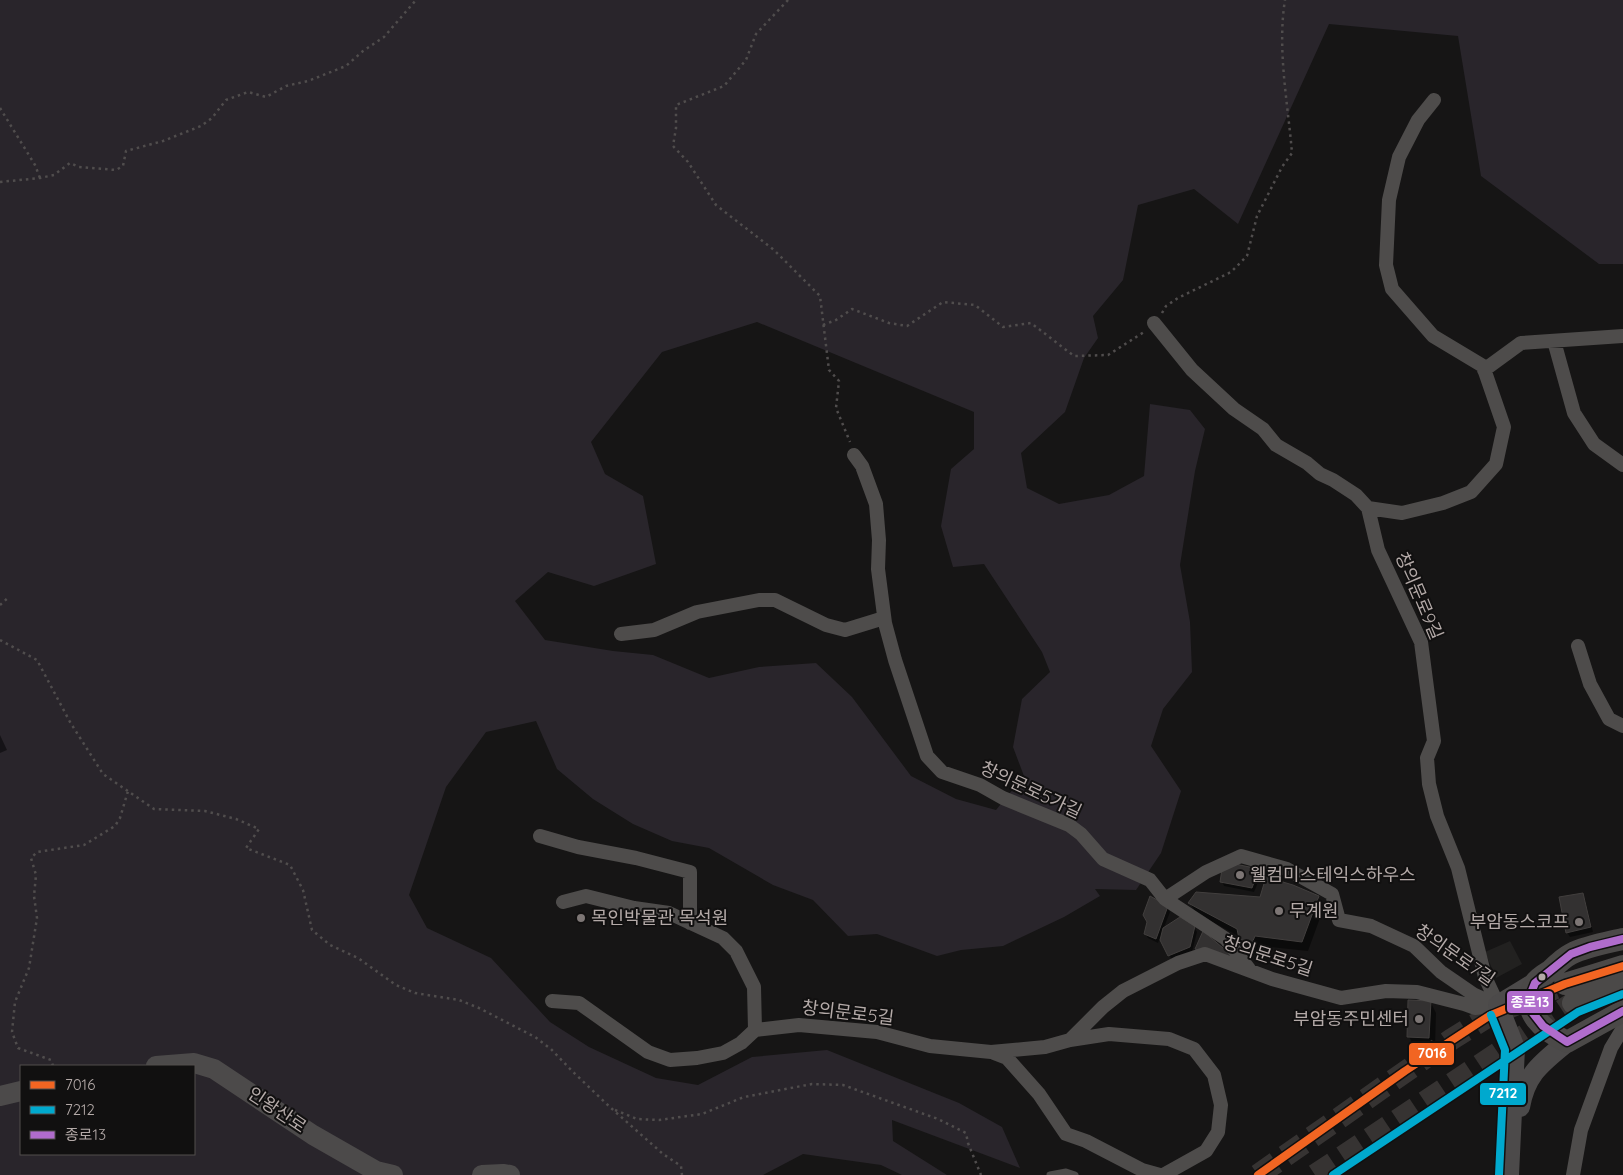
<svg xmlns="http://www.w3.org/2000/svg" width="1623" height="1175" font-family="Quicksand,'Noto Sans KR',sans-serif">
<rect width="100%" height="100%" fill="#161515"/>
<!-- built -->
<path fill="#222120" d="M1510,941l12,23 -26,14 -11,-26z"/>
<!-- green -->
<path fill="#29252b" fill-rule="evenodd" d="M0,0h1623v264h-24l-118,-88 -23,-140 -129,-12 -91,200 -44,-35 -56,16 -15,75 -30,36 5,22 -14,20 -19,54 -44,41 6,35 32,16 50,-9 35,-19 6,-72 40,6 15,19 -10,42 -15,94 10,57 2,50 -29,37 -12,37 30,45 -20,62 -25,37 -41,-1 5,7 -36,21 -61,29 -42,4 -24,6 -60,-22 -29,2 -35,-36 -40,-15 -64,-37 -37,-7 -39,-17 -40,-25 -36,-30 -21,-48 -50,11 -40,55 -37,108 18,33 64,30 59,64 39,25 67,31 42,7 54,-28 75,-7 132,53 43,24 18,41 -128,-48 1,21 54,34h-45l-21,-10 -78,-11 -40,21h-763zM757,322l217,90v37l-23,20 -10,57 12,41 31,-3 58,88 8,20 -28,27 -9,48 11,29 -28,34 -40,-11 -45,-23 -59,-79 -36,-34 -57,4 -50,11 -56,-23 -40,-4 -68,-11 -30,-39 33,-29 46,14 62,-22 -13,-68 -38,-22 -14,-32 71,-90zM21,1066h173v88h-173z"/>
<!-- shadow -->
<path fill="#0007" d="M0,735l7,15 -7,3z
M1258,870l3,5 -7,17 -30,-6 -2,-5z
M1582,894l3,5 8,33 -23,5 -3,-5z
M1318,897l6,10 -16,44 -47,-5 -3,6 -12,-3 -6,-12 -44,-24 -6,-10 70,-5z
M1167,907l3,5 -7,18 31,-3 3,5 -5,20 -20,8 -12,-22 -2,5 -10,-5 -3,-5z
M1431,1003l5,10 -1,35 -20,-1 -6,-10z"/>
<!-- building -->
<path fill="#333131" stroke="#423f3e" d="M1235,864l24,5 -7,19 -32,-6 2,-13z
M1266,877l27,8 26,11 -17,46 -47,-6 -3,7 -13,-4 -2,-10 -49,-26 8,-11 64,5z
M1583,893l8,34 -25,6 -7,-36z
M1150,896l18,10 -12,33 -12,-5 3,-12 -4,-7z
M1180,917l15,9 -5,21 -22,9 -8,-16 3,-12z
M1203,931l34,29 -42,-11z
M1408,1000l23,1 -2,37 -22,-1z"/>
<g fill="none" stroke-linecap="round" stroke-linejoin="round">
<!-- primary-tunnel -->
<path stroke="#363332" stroke-width="22" stroke-dasharray="22 11" stroke-linecap="butt" d="M1258,1175l194,-136 37,-23 76,-32
M1315,1175l258,-172"/>
<!-- path -->
<path stroke="#504d4d" stroke-width="2.5" stroke-dasharray="2.5 4" stroke-linecap="butt" d="M788,0l-32,34 -10,26 -22,26 -48,19v23l-3,18 15,16 28,43 58,45 46,46 9,74 10,11 -3,27 14,34
M0,108l35,57 5,13
M0,182l40,-4 14,-3 16,-12 9,4 37,3 7,-4 3,-15 37,-10 38,-15 11,-8 14,-18 22,-8 18,5 20,-11 22,-5 38,-15 17,-15 21,-14 32,-37
M1162,313l4,-7 12,-8 53,-26 16,-16 10,-40 25,-49 10,-14c-4,-49 -15,-104 -7,-153
M823,325l13,-5 16,-11 37,14 18,3 36,-24 32,3 28,22 28,-4 43,33 34,-1 36,-23
M0,605l9,-8
M0,640l37,20 33,62 33,52 51,35 51,2 31,8 23,10 -13,19 44,17 13,25 9,40 18,15 28,13 38,27 19,8 44,7 20,8 56,29 16,12 21,22 39,37 52,46 18,12 1,9
M53,1066l-2,-6 -33,-12 -6,-16 3,-30 14,-34 8,-50 -3,-22 2,-21 -5,-17 6,-6 47,-7 31,-19 5,-8 8,-27
M615,1110l22,9 22,1 43,-6 42,-17 68,-13 31,1 95,34 28,14 2,10 13,32"/>
<!-- lane -->
<path stroke="#4e4c4b" stroke-width="7" d="M1050,1175l16,-3 9,3"/>
<!-- street -->
<path stroke="#4e4c4b" stroke-width="14" d="M1154,323l38,47 42,39 29,20 13,16 31,18 13,11 13,6 23,15 12,13 10,42 43,92 13,99 -7,17 2,26 8,32 21,52 27,109 13,28
M1554,341l20,72 20,31 29,21
M1484,370l37,-27 102,-7
M854,455l8,11 14,38 3,36 -1,29 7,54 10,37 32,96 15,16 38,13 23,13 66,27 12,9 22,25 47,21 15,19 61,40 23,30
M1368,508l34,5 41,-10 28,-11 25,-28 8,-37 -21,-61 -50,-30 -41,-47 -6,-24 3,-65 10,-43 19,-37 16,-20
M621,634l33,-4 43,-18 62,-12h16l51,25 19,5 39,-12
M1578,646l12,38 19,35 14,7
M540,836l38,11 58,11 54,14v51
M1165,899l41,-27 35,-16 46,13 45,25 7,26 32,6 43,20 27,26 32,22 24,11
M552,1001l27,2 69,49 22,8 27,-2 26,-5 18,-10 14,-13 -1,-43 -18,-36 -13,-13 -54,-25 -35,-5 -48,-12 -23,6
M755,1030l44,-5 78,7 53,14 61,6 54,-5 25,-7 33,-33 20,-16 55,-28 27,-9 67,25 69,19 45,-7 31,1 47,12 11,4 23,-3
M1070,1040l39,-6 60,5 25,10 20,26 7,30 -3,27 -12,19 -43,24
M994,1053l13,5 32,36 27,40 20,7 56,29 18,5
M1573,1175l8,-45 30,-82 12,-20"/>
<!-- secondary -->
<path stroke="#4c4a4a" stroke-width="20" d="M156,1066l38,-3 20,6 99,66 63,36 17,4
M0,1096l21,-5
M1520,1107c6,-34 22,-44 47,-65
M482,1175l21,-1 7,1
M1509,1175l6,-127 -17,-43 38,-23"/>
<!-- primary -->
<path stroke="#4b4948" stroke-width="22" d="M1623,939c-17,4 -36,7 -52,15 -8,4 -15,11 -21,17 -5,3 -12,7 -15,12 -17,29 10,48 32,59l56,-31
M1565,984l58,-18
M1573,1003l50,-20"/>
<!-- bus-1 casing -->
<g stroke="#111010" stroke-width="11">
<path id="bus-1" d="M1258,1175l147,-104 84,-55 76,-32 58,-18"/>
</g>
<!-- bus-2 casing -->
<g stroke="#111010" stroke-width="11">
<path id="bus-2" d="M1491,1015l14,35 -6,125
M1333,1175l245,-163 45,-18"/>
</g>
<!-- bus-3 casing -->
<g stroke="#111010" stroke-width="11">
<path id="bus-3" d="M1623,939l-33,8 -19,7 -36,29 -4,10 -1,10 2,9 11,14 24,16 56,-31"/>
</g>
<!-- bus-1 -->
<use href="#bus-1" stroke="#f26522" stroke-width="8"/>
<!-- bus-2 -->
<use href="#bus-2" stroke="#00a9ce" stroke-width="8"/>
<!-- bus-3 -->
<use href="#bus-3" stroke="#b06ccc" stroke-width="8"/>
</g>
<!-- markers -->
<g fill="#7d7675" stroke="#111010" stroke-width="2">
<circle cx="1240" cy="875" r="5"/>
<circle cx="1279" cy="911" r="5"/>
<circle cx="581" cy="918" r="5"/>
<circle cx="1579" cy="922" r="5"/>
<circle cx="1419" cy="1019" r="5"/>
</g>
<circle fill="#b4aaa8" stroke="#111010" stroke-width="2" cx="1542" cy="977" r="4.5"/>
<g text-anchor="middle" stroke-width="4" stroke-linejoin="round" paint-order="stroke">
<!-- street labels -->
<g font-size="18" fill="#b4aaa8" stroke="#111010">
<text transform="translate(1419 596) rotate(67)" y="6">창의문로9길</text>
<text transform="translate(1031 790) rotate(25)" y="6">창의문로5가길</text>
<text transform="translate(1455 955) rotate(35)" y="6">창의문로7길</text>
<text transform="translate(1268 956) rotate(18)" y="6">창의문로5길</text>
<text transform="translate(848 1013) rotate(7)" y="6">창의문로5길</text>
<text transform="translate(277 1110) rotate(34)" y="6">인왕산로</text>
</g>
<!-- poi labels -->
<g font-size="18" fill="#b4aaa8" stroke="#111010" text-anchor="start">
<text x="1250" y="881">웰컴미스테익스하우스</text>
<text x="1289" y="917">무계원</text>
<text x="591" y="924">목인박물관 목석원</text>
<text x="1569" y="928" text-anchor="end">부암동스코프</text>
<text x="1409" y="1025" text-anchor="end">부암동주민센터</text>
</g>
</g>
<g stroke="#111010" stroke-width="2">
<rect x="1506" y="990" width="48" height="24" rx="5" fill="#b06ccc"/>
<rect x="1408" y="1042" width="47" height="24" rx="5" fill="#f26522"/>
<rect x="1479" y="1082" width="48" height="24" rx="5" fill="#00a9ce"/>
</g>
<g font-size="14" text-anchor="middle" font-weight="bold" fill="#fff">
<text x="1530" y="1007">종로13</text>
<text x="1432" y="1058">7016</text>
<text x="1503" y="1098">7212</text>
</g>
<!-- legend -->
<rect x="20" y="1065" width="175" height="90" fill="#111010" stroke="#524e4d"/>
<rect x="30" y="1081" width="25" height="8" fill="#f26522" stroke="#524e4d"/>
<text x="65" y="1090" font-size="15" fill="#b4aaa8">7016</text>
<rect x="30" y="1106" width="25" height="8" fill="#00a9ce" stroke="#524e4d"/>
<text x="65" y="1115" font-size="15" fill="#b4aaa8">7212</text>
<rect x="30" y="1131" width="25" height="8" fill="#b06ccc" stroke="#524e4d"/>
<text x="65" y="1140" font-size="15" fill="#b4aaa8">종로13</text>
</svg>
